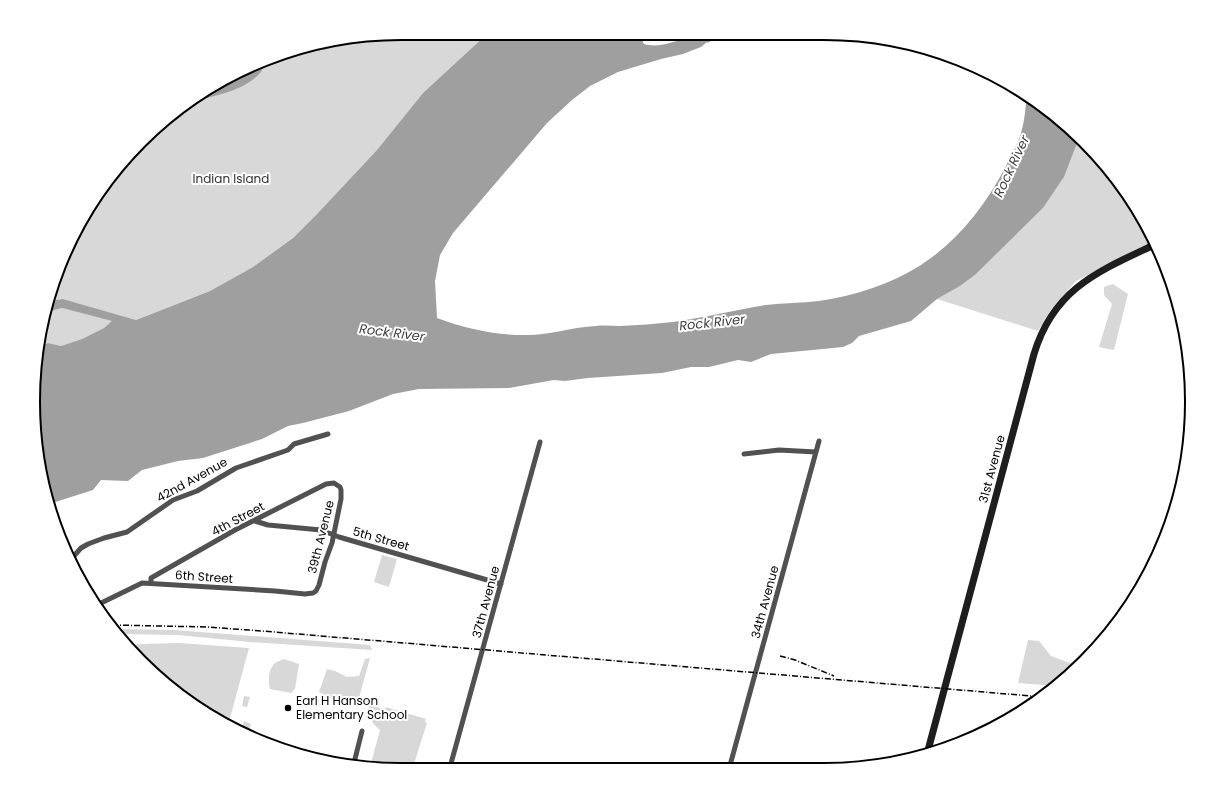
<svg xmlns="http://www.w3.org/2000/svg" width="1225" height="803" font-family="Poppins,sans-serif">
<rect width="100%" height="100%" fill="#fff"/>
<!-- green -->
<path fill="#d8d8d8" d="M402,33l85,1 -64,59 -46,57 -60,64 -24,24 -40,29 -43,24 -74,29 -73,-21 -14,2 4,-18 56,-106 79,-74 48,-14 25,-18 6,-10 16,-9z
M1078,136l38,41 39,65 -79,39 -24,27 -14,23 -101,-32 23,-13 15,-11 68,-67 21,-31 12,-31z
M1113,284l15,10 -14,56 -15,-3 13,-43 -8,-9v-8z
M62,308l51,13 -9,7 -22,11 -21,7 -13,-3 -8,4 7,-35z
M382,555l15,4 -8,28 -15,-5z
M115,629l59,1 196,15 2,5 -122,-8 -72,-7 -58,-1z
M1028,640l11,1 12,15 27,10 -21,20 -39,-3z
M179,643l70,5 -20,74 -70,-43 -30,-34 13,-1z
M370,658l-11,40 -15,-2 -10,4 -15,-8 8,-23 8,2 12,6 12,-1 6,-17z
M284,659l15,5 -4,25 -4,4 -21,-4c-2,-7 -2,-20 5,-26 2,-2 7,-3 9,-4z
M244,696l6,1 -3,10 -5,-1z
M369,704l16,6 1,-3 40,12 -1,4h2l-14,44h-43l10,-37c-9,-8 -13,-13 -11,-26z
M244,721l7,3 -3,10 -7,-4z"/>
<!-- water -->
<path fill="#9f9f9f" d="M487,34l153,1 4,9c21,6 40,-9 61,-9l2,7 -6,5 -18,7 -22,5 -43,13 -28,14 -18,14 -25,23 -94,110 -13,22 -5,26 2,37c26,10 57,17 86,17 25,1 48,-8 73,-9 8,-1 16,0 24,0 18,-1 36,-2 53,-4 31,-4 62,-12 93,-17 18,-2 35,-2 53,-4 35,-5 72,-17 102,-36 38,-25 63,-58 84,-97 6,-13 14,-25 17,-39 3,-10 3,-21 5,-31l39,26 12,12 -2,10 -12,31 -21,31 -68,67 -15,11 -23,13 -26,22 -52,15 -7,7 -9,4 -72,7 -20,8 -13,-2 -29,7h-18l-29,6 -74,5 -23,3 -11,-1 -45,8 -90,1 -26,5 -44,17 -46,12 -15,3 -26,13 -59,19 -25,3 -36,9 -14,11 -27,-1 -8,10 -44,14 -4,-7 -11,-119 6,-31 8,-4 13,3 21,-7 22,-11 8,-7 -50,-13 -15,4 2,-11 14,-2 73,21 74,-29 43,-24 40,-29 24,-24 60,-64 46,-57z
M267,61c-2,3 -4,7 -6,11 -17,20 -49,24 -73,31l9,-8z"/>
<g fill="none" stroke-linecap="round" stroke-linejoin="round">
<!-- stream -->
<path stroke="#9f9f9f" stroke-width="1.5" d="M707,42l16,-7"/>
<!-- street -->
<path stroke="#515151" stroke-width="5" d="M744,454l35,-4 37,2
M255,521l13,4 53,5 18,7 162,47
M73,557l8,-9 7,-4 16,-6 23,-6 46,-32 24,-9 39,-23 52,-18 6,-6 34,-10
M95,606l47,-23 133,8 30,3 8,-1 3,-2 3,-6 6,-23 7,-19 9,-44v-9l-1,-3 -6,-4 -8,1 -91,46 -84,48v5
M353,767l9,-36
M450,767l90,-325
M729,769l90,-328"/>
<!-- secondary -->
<path stroke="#1e1e1e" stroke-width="7" d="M927,754l107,-400c20,-66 65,-83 122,-110"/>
<!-- rail -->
<path stroke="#000" stroke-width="1.5" stroke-dasharray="6 2 1 2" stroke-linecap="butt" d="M112,625l95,2 55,4 781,66
M780,656l15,4 39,16"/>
</g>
<!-- markers -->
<circle fill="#000" stroke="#fff" stroke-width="1.5" cx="288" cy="708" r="4"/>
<g text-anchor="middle" stroke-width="4" stroke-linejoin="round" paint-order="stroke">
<!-- park labels -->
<g font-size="12" fill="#2f2f2f" stroke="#fff">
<text x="231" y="183">Indian Island</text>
</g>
<!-- street labels -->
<g font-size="12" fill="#000" stroke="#fff">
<text transform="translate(992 469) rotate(-75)" y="4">31st Avenue</text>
<text transform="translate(192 480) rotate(-29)" y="4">42nd Avenue</text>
<text transform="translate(238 519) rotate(-28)" y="4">4th Street</text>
<text transform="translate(321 537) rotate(-76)" y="4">39th Avenue</text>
<text transform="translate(381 539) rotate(16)" y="4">5th Street</text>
<text transform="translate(204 577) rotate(4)" y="4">6th Street</text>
<text transform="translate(486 602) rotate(-75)" y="4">37th Avenue</text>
<text transform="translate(765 602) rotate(-75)" y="4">34th Avenue</text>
</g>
<!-- poi labels -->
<g font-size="12" fill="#000" stroke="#fff" text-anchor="start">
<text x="296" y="705">Earl H Hanson<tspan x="296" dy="14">Elementary School</tspan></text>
</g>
<!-- water labels -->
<g font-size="13" font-style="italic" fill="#404040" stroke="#fff">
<text transform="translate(1011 166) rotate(-65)" y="5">Rock River</text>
<text transform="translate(712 322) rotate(-6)" y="5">Rock River</text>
<text transform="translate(392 332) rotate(7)" y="5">Rock River</text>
</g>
</g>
<!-- crop -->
<path d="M0 0H1225V803H0ZM401 40H824A361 361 0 0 1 1185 401V402A361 361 0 0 1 824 763H401A361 361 0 0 1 40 402V401A361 361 0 0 1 401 40Z" fill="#fff" fill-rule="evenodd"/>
<path fill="none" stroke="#000" stroke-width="2" d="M401 40H824A361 361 0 0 1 1185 401V402A361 361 0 0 1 824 763H401A361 361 0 0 1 40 402V401A361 361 0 0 1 401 40Z"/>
</svg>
